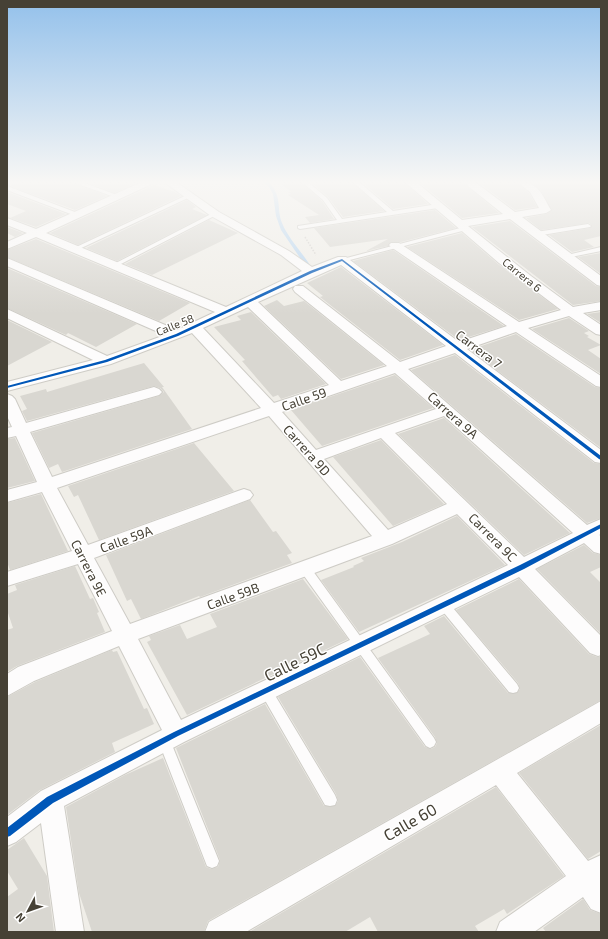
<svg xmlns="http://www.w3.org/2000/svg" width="608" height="939" font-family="'Exo 2',sans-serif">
<rect width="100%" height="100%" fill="#f0eee8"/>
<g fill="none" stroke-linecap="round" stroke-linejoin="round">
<!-- stream -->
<path fill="#b7d5f0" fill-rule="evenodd" d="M264,182h4c15,14 8,25 14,41 7,17 22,31 31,47v1h-4l-28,-41 -5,-14 -3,-22 -4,-7z"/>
</g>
<!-- building -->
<path fill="#d9d7d1" d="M19,182h53l35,14 -32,14 -65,-24z
M87,182h51l-24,11z
M280,182h21l21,19 12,18 -24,4 -5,-6 14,-2 -31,-20 3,-1 -3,-2h3z
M311,182h41l32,29 -41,6 -15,-20z
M362,182h42l24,22 -35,5z
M419,182h43l37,31 -37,5z
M478,182h38l13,11 8,14 -22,3z
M529,182l72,1v53l-17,4 10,7 -22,5 -23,-17 41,-7 2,-2 -3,-3 -48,7 -15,-12 20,-4 6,-4 -12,-21z
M154,185l21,7 6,4 -103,49 -28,-12z
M7,192l59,22 -30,13 -26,-9 16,-7 -19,-7z
M187,200l9,7 -4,2 15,6 -90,46 -31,-13z
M435,210l21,18 -55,14h-10l-3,4 -22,5 22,-12 -58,8 -16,-19z
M209,220l29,13 -86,42 -27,-11z
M510,221l86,65 5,1v14l-28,4 -101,-78z
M7,227l16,6 -8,4 -8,-4z
M462,233l36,31 60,45 -39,11 -112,-73z
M36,239l154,64 -31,18 -152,-64v-7z
M393,250l111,76 -45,14 -106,-79z
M601,253v21l-23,-17z
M341,267l102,78 -43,15 -80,-63 3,-1 -16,-13z
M7,268l130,56 -41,23 -28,-14 -2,2 -59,-27z
M277,300l7,6 20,-5 80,64 -43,14 -77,-73z
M251,312l75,72 -45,15 -3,-4 -5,2 -31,-36 3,-1 -31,-33 27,-7 -4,-4z
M601,312v11l-14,-9z
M569,318l20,13 -5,2 5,3 -2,1 14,8 -13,5 13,9v15l-69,-45z
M7,320l45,22 -45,24z
M516,334l79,53 6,1v60l-131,-98z
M455,355l139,108 7,1v54l-14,5 -176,-153z
M144,363l20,24h-2l30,42 -130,43 -4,-8 -9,4 -17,-35 127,-37 5,-4 -4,-4 -6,-2 -127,35 -5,-10 5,-2 -7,-13 26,-7 1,3z
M395,375l38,33 -111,38 -31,-36z
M444,418l126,115 -46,22 -126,-121z
M15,438l20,43 -28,7v-49z
M381,440l63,64 -51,22 -60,-69z
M194,443l40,48 -135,49 -21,-45 -4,2 -6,-11z
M41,494l27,57 -58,19 -3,-8v-59z
M250,500l23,32 3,-1 16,22 -5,2 5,8 -92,34 -1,-1 -58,23 -10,-20 -4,2 -21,-46z
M457,516l48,49 -146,67 -38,-52 33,-13 -1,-1 11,-5 -3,-3 41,-16z
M584,545l9,8 8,2v12l-11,5 11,11v51l-64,-65z
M75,566l15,33 3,-1 6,14 -2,1 8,19 -88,34 -10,6v-42l6,-2 -6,-18v-16l10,-4 -2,-5z
M303,579l45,60 -161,76 -40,-73 4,-2 -2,-4 31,-11 7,14 30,-12 -7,-13z
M519,579l70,75 8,3h4v43l-393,221 -4,11h-112l-13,-39 -13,-86 59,-32 38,-17 43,109 5,2 7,-2 2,-7 -44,-112 89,-44 59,102h11l3,-5 -2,-7 -58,-97 82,-40 65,90 6,2 4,-2 2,-4 -2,-6 -57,-79 52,-24 -6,-8 20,-10 64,77h9l3,-4 -2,-6 -62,-73z
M112,650l1,2 4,-1 27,58 3,-1 7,16 -42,19 3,9 -75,38 -33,25v-118l28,-15z
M601,725v126l-13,8 -69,-86z
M496,787l68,89 -57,38 -3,-5 -29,17 4,6h-101l-8,-15 -25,15h-96z
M24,838l23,38 7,56h-47v-35l11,-8 -11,-18v-21z
M583,899l7,11 11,4v18h-55l-3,-4z"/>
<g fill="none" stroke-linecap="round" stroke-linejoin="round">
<!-- lane casing -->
<g stroke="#ceccc6" stroke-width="2">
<path id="lane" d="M73,182h9l40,15 -5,1z
M302,182h6l19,16 15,21 45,-7 -34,-30h6l34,29 45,-7 3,2 -3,2 -138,21 -2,-1v-2l39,-6 -14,-20z
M7,186l73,28 1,1 -5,1 -69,-26z
M187,195l5,1 -115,54 -5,-1z
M213,213l5,1 -101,52 -5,-1z
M588,224l3,2 -1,1 -54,9 -3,-2 3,-2z
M464,227l2,1v2l-124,32 -3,-2z
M601,247v4l-35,7 -3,-2z
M306,566l4,1 124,171 2,4 -2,4 -4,2 -4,-2 -124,-173 -1,-3 1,-3z
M444,601l4,1 69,82 2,4 -2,4 -4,1 -4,-1 -69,-84 -1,-3 1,-3z
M266,686l4,1 65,108 2,5 -2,5 -5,1 -5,-1 -63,-110 -2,-4 2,-4z
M164,734l4,2 2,4 49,121 -2,5 -5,2 -5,-2 -49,-126 2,-4z"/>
</g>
<!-- street casing -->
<g stroke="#ceccc6" stroke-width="2">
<path id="street" d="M142,182h14l-110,51 180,74 76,-36 -21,-16 -70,-39 -47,-34h12l43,30 70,39 23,16 26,-10h8l113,85 48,-16 -116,-79 -2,-2 2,-2h8l120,79 42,-12 -62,-47 -94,-81h11l46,38 41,-6 -40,-32h12l40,30 24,-4 -9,-16 -13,-10c22,0 24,11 34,28l-5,3 -24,4 79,59v10l-4,-1 -87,-66 -42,7 63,50 42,31 28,-5v8l-18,3 18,12v10l-5,-1 -27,-18 -41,12 73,48v11l-5,-1 -80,-54 -49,17 134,101v13l-6,-1 -140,-109 -47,16 179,156 14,-6v15l-2,1 2,1v18l-7,-2 -10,-9 -49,26 66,67v19l-3,1 -8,-3 -71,-76 -335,165 -120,64 20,126h-28l-15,-109 -25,19 -9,4v-29l34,-26 121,-61 -43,-84 -85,35 -27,15v-22l11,-7 94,-36 -34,-67 -71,22v-14l65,-21 -30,-59 -35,10v-12l30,-8 -21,-46 -9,2v-10l5,-1 -5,-11v-22l5,2 3,3 11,24 128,-36 5,2 3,3 -3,3 -129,37 22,45 209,-69 -69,-75 -81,31 -104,27v-9l86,-22 -86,-42v-9l100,47 58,-21 -158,-69v-8l170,72 38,-18 -179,-75 -29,12v-7l20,-9 -20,-8v-7l29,11zM341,265l105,81 -46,16 -97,-76h-8l-2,3 2,3 92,74 -46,15 -83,-79zM248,307l81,78 -55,18 -71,-75zM395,373l41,36 -120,41 -34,-38zM269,416l103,120 -242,88 -36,-66 156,-59 3,-4 -3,-4 -6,-2 -6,2 -150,54 -31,-57zM444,416l129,117 -49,24 -129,-124zM381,438l66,66 -59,26 -64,-71zM457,514l51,51 -327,155 -43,-81 254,-95z
M601,701v22l-84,50 71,88 13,-6v58l-10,-4 -8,-12 -49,35h-38l4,-10 66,-46 -70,-91 -250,147h-41l4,-10z"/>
</g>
<!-- path -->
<path stroke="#d1ceca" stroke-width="1.5" stroke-dasharray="1.5 1.5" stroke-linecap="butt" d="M305,237l11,18"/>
<!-- lane -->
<use href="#lane" fill="#fdfcfc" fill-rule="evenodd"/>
<!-- street -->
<use href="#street" fill="#fdfcfc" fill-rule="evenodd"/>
<!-- cycleway casing -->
<g stroke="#fff" stroke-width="3">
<path id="cycleway" d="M342,259l259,197v4l-2,-1 -257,-198 -30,12 -134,63 -71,26 -100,26v-2l98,-26 71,-26 134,-63z
M601,524v4l-77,41 -346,167 -125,67 -43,33 -3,1v-9l40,-31 127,-65 346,-167z"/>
</g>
<!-- cycleway -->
<use href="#cycleway" fill="#0057b8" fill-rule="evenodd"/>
</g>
<!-- sky -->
<linearGradient id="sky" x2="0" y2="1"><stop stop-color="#94c1eb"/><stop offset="0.58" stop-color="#f8f7f5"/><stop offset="1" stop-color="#f8f7f5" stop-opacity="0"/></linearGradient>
<rect width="608" height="314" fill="url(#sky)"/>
<g text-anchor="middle" stroke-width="3" stroke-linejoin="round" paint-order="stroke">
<!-- far-street labels -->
<g font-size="11" fill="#464135" stroke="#fff">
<text transform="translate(522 275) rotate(39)" y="4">Carrera 6</text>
<text transform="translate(175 325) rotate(-22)" y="4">Calle 58</text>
</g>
<!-- street labels -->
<g font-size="13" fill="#464135" stroke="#fff">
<text transform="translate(479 349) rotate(37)" y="5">Carrera 7</text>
<text transform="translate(304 399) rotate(-19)" y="5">Calle 59</text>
<text transform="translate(453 415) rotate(42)" y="5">Carrera 9A</text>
<text transform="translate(307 450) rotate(48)" y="5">Carrera 9D</text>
<text transform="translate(493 537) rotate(45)" y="5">Carrera 9C</text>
<text transform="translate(126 539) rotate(-20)" y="5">Calle 59A</text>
<text transform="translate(89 568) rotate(63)" y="5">Carrera 9E</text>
<text transform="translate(233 596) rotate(-20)" y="5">Calle 59B</text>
</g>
<!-- near-street labels -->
<g font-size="16" fill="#464135" stroke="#fff">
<text transform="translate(295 662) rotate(-26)" y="6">Calle 59C</text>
<text transform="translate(410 822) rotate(-30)" y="6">Calle 60</text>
</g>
</g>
<!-- border -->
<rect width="608" height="939" fill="none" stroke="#464135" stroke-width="16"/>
<!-- north arrow -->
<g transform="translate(28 911) rotate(229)" stroke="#ffffff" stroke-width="3" paint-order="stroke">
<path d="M0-3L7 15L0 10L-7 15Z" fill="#464135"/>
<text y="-6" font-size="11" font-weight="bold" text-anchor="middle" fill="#464135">N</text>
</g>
</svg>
